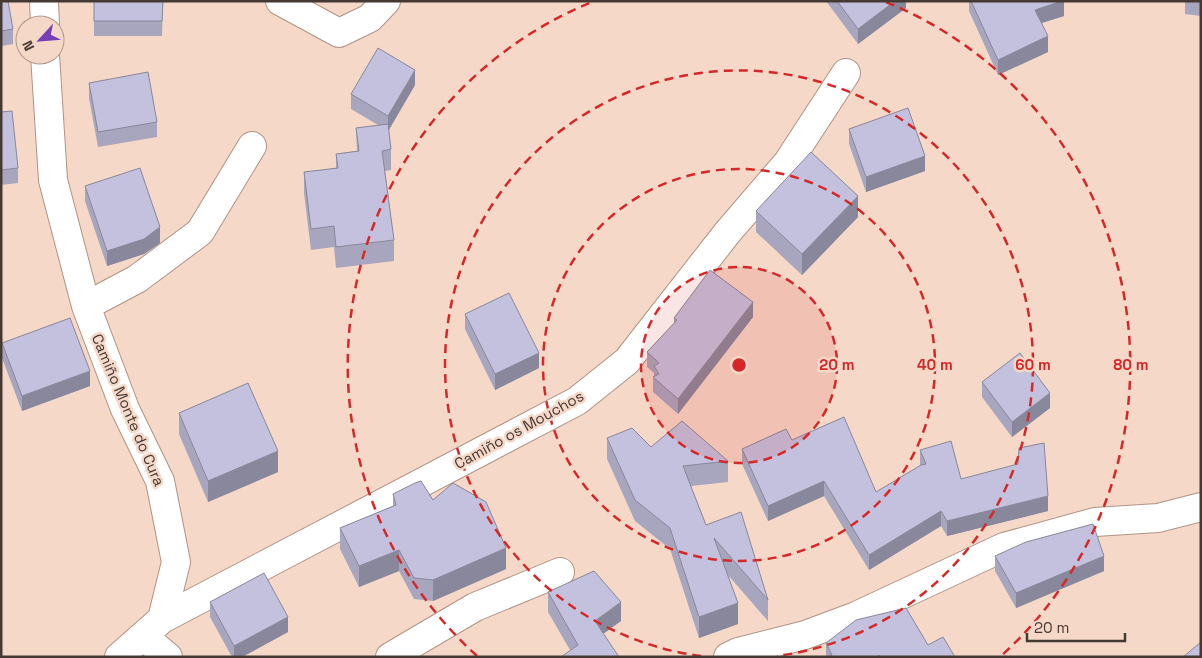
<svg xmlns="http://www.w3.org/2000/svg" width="1202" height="658" font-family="'Space Grotesk',sans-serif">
<rect width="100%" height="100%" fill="#f5d8c8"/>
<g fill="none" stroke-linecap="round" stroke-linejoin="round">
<!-- street casing -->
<g stroke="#af9384" stroke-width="30">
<path id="street" d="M44,1l1,24
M280,1l59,32 31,-15 16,-17
M45,55l8,125 33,126 39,103 35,72 16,81 -14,57
M86,306l51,-27 63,-47 52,-86
M143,636l25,21
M119,657l43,-38 415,-218 50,-40 100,-128 61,-71 58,-89
M390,657l85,-50 85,-35"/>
</g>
<!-- secondary casing -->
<g stroke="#af9384" stroke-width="30">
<path id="secondary" d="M728,657l10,-5 67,-17 51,-19 148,-69 91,-25 63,-4 43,-11"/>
</g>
<!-- street -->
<use href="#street" stroke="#fff" stroke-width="28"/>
<!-- secondary -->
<use href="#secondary" stroke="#fff" stroke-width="28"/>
</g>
<!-- wall -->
<path fill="#a8a6be" d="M1,1l12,28v15l-12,2z
M94,1h69l-1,35h-68z
M826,1h80v7l-48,36z
M969,1h95v15l-22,7 6,29 -50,23 -29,-64z
M1185,1h16v15l-16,-2z
M89,83l68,39v15l-59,10 -9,-49z
M415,85l-26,45 2,19v21l-6,1 9,69v21l-58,7 -2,-21 -23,3 -7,-57v-21l32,-4v-14l21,-3 -1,-23 22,-3 -27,-16v-15z
M1,112l17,56v15l-17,2z
M849,129l76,42 -59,21 -17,-48z
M85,186l75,57 -16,11 -37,12 -22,-65z
M756,211l102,6 -56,58 -46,-43z
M465,314l74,54 -44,22 -30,-61z
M753,317l-75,97 -25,-22v-15h1v-4l-7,-6v-15l27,-28v-6z
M2,343l88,43 -68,25 -20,-53z
M982,382l68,26 -38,29 -30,-40z
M179,413l99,59 -70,30 -29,-68z
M607,438l121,23v21l-37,4 15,39 62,75v21l-40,-46 10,49 -39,14 -29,-89 -35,-28 -28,-62z
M792,440l84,52 44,-26v-16l41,29 87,32 -101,25 -6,-10 -72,44 -45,-74 -56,25 -26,-57v-15z
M393,494l40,6 73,69 -73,32 -19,-2 -15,-28 -40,16 -19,-38v-21l53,-22z
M995,556l109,15 -88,37 -21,-37z
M548,592l73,29 -51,29 -22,-38z
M210,602l78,30 -46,25h-10l-22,-40z
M826,643l102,2 27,12h-129z"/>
<!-- shaded-wall -->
<path fill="#88879b" d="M895,1h11v7l-48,36v-15z
M1062,1h2v15l-29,9v-15z
M1048,36v16l-50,23v-15z
M415,70v15l-27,46v-15z
M925,156v15l-59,21v-15z
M858,196v21l-56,58v-21z
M160,227v16l-16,11 -37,12v-15z
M753,302v15l-75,97v-15z
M539,353v15l-44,22v-16z
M90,371v15l-68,25v-15z
M1050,393v15l-38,29v-15z
M278,451v21l-70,30v-21z
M824,481v15l-56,25v-15z
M1048,496v15l-101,25v-15z
M941,511v15l-72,44v-15z
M506,548v21l-73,32v-21z
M399,550v21l-40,16v-21z
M1104,556v15l-88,37v-15z
M621,602v19l-26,19v-19z
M738,603v21l-39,14v-21z
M288,617v15l-46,25h-8v-11z"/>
<!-- building -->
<path fill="#c3c1dd" stroke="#88879b" d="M1,1h7l5,28 -12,2z
M94,1h69l-1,20h-68z
M837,1h58l-37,28z
M971,1h91l-27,9 13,26 -50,24z
M378,48l37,22 -27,46 -37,-22z
M148,72l9,50 -59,10 -9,-49z
M908,108l17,48 -59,21 -17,-48z
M12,111l6,57 -17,2v-58z
M388,124l3,25 -9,2 12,89 -58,7 -2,-21 -23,3 -7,-57 34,-4 -2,-14 23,-3 -3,-23z
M811,152l47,44 -56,58 -46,-43z
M140,168l20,59 -16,12 -37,12 -22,-65z
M710,270l43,32 -75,97 -25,-22 6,-3 -5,-8 5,-3 -12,-11 30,-32 -3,-2z
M509,293l30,60 -44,21 -30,-60z
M70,318l20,53 -68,25 -20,-53z
M1020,353l30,40 -38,29 -30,-40z
M248,383l30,68 -70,30 -29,-68z
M844,417l32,75 45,-27 5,-1 -6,-14 31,-9 10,38 57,-15 1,-16 25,-5 4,53 -101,25 -6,-10 -72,44 -45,-74 -56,25 -26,-57 44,-20 6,11z
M682,421l46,40 -45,5 23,59 35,-13 27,88 -54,-62 24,65 -39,14 -29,-89 -35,-28 -28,-62 25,-10 19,19z
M421,481l12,19 20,-17 33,19 20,46 -73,32 -19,-2 -15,-28 -40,16 -19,-38 56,-23 -3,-11 22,-11z
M1093,524l11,32 -88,37 -21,-37 31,-14z
M594,571l27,31 -26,19 24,36h-58l17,-12 -30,-53z
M264,573l24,44 -54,29 -24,-44z
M906,608l22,37 15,-8 12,20h-75l-1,-2 -2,2h-49l4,-2 -6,-12 30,-23z
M1201,642v15h-18z"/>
<!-- distance rings -->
<circle cx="739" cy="365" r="98" fill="#d62828" fill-opacity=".12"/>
<g fill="none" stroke="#d62828" stroke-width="2.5" stroke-dasharray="9 6">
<circle cx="739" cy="365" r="98"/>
<circle cx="739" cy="365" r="196"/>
<path d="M701 656A294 294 0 1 1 777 656"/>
<path d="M477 656A392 392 0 0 1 592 2M886 2A392 392 0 0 1 1001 656"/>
</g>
<g text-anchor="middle" stroke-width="5" stroke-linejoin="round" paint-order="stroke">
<!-- street labels -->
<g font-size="15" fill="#453933" stroke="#f5d8c8">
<text transform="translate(128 410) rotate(67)" y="5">Camiño Monte do Cura</text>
<text transform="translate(519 430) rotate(-29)" y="5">Camiño os Mouchos</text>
</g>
</g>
<circle cx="739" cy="365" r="8" fill="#d62828" stroke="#f5d8c8" stroke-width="2.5"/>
<g font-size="15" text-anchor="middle" font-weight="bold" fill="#d62828" stroke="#f5d8c8" stroke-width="5" stroke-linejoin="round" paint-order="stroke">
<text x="837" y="370">20 m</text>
<text x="935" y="370">40 m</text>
<text x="1033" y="370">60 m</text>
<text x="1131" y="370">80 m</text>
</g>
<!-- border -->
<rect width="1202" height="658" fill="none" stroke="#453933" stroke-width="5"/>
<!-- north arrow -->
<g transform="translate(40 40) rotate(244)"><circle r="24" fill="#f5d8c8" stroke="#af988c"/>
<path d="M0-4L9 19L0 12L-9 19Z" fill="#773fb6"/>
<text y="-8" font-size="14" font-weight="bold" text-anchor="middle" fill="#453933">N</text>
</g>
<!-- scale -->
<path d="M1027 633v8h98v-8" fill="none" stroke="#453933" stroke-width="2.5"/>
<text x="1034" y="633" font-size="15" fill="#453933" stroke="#f5d8c8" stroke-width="4" paint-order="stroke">20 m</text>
</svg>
